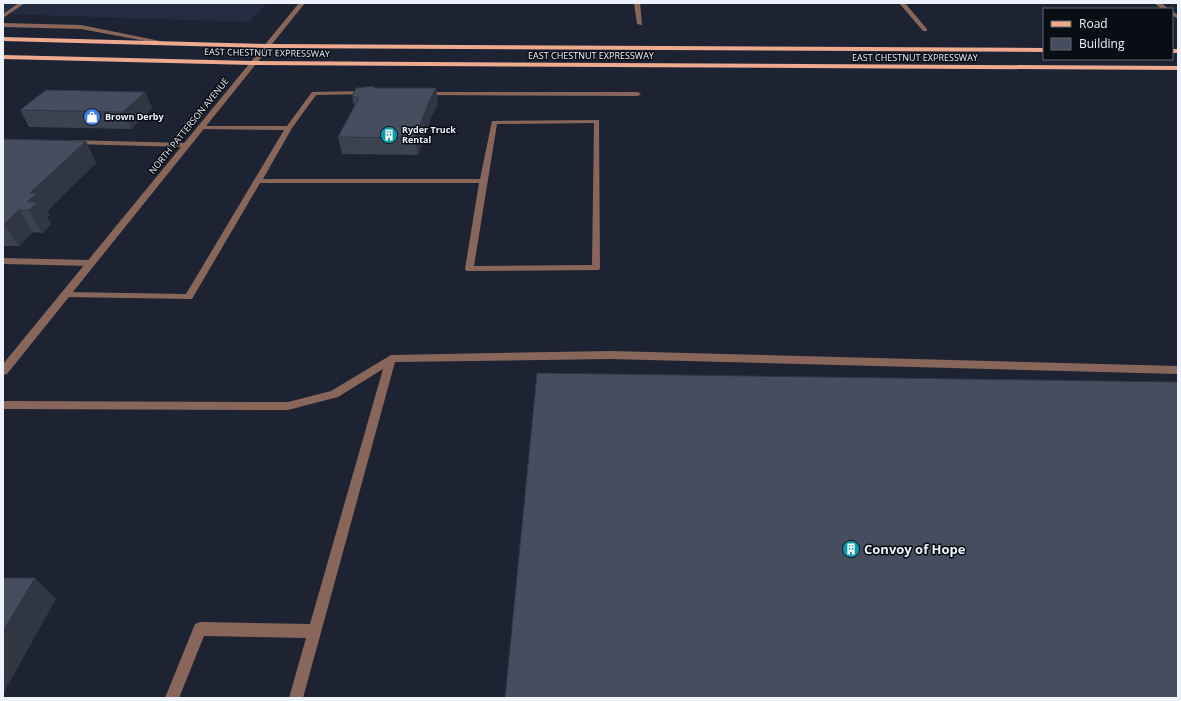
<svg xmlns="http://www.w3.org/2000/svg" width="1181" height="701" font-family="'Open Sans',sans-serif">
<rect width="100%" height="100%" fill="#1d2333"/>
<!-- built -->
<path fill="#242c42" d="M3,3h264l-18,19 -246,-8z"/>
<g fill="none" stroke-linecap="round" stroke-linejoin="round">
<!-- lane -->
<path fill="#88675a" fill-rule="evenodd" d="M19,3h6l-22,15v-4z
M367,91l2,1v2l-53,1 -24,33 -29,51h217l12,-58 107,-1 1,148 -1,2 -133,1 -1,-2 14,-86h-219l-68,116 -128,-2 -2,-2 2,-2 3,-1 119,2 98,-164 -83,-1 -3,-2 1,-1h88l25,-34zM594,123l-2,142 -118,1 23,-142z
M421,92h217l3,2 -3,2 -215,-1 -2,-1z
M69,140l117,3 4,2 -4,2 -114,-3h-3z
M3,258l88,2 4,3 -4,3 -88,-2z
M610,351l568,15v8l-568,-15 -215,3 -92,336h-14l17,-60 -102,-2 -25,62h-14l30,-74 5,-2 110,2 73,-255 -45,28 -50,13 -285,-1v-8l285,1 43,-11 60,-36z"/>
<!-- street -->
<path fill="#88675a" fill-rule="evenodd" d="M299,3h6l-298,371 -4,1v-11z
M634,3h6l2,22 -5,-1z
M899,3h6l22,26v2h-4z
M1154,3h7l8,6h-7z
M1172,11l6,4v4l-6,-4z
M3,23l78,2 89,18 -3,2 -86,-16 -78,-2z"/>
<!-- primary -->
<path fill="#eeaa8e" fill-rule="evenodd" d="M3,37l265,7 776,4v4l-776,-4 -265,-7z
M1172,49h6v4h-6z
M3,55l250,6 925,5v4l-925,-5 -250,-6z"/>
</g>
<!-- wall -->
<path fill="#3b4252" d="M375,86v2h61l2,16 -6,11 -14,40 -76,-1 -4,-17 16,-31 -2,-10z
M145,92l7,16 -21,21 -102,-2 -9,-17z
M3,139l83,2 10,22 -49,48 3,4 -3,2 4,7 -9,9 -9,-1 -14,14h-16z"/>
<!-- shaded-wall -->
<path fill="#303642" d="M436,88l2,16 -6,11 -14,40 -3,-17 15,-39z
M145,92l7,16 -21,21 -8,-17z
M86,141l10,22 -49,48 3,4 -3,2 4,7 -9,9 -13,-23 -2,-8 3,-9z
M19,210l14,22 -14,14 -15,-22z
M35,578l21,21 -53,95v-63z"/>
<!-- building -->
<path fill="#454d5f" stroke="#303642" d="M375,86l-2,2h63l-6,11 -15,39 -77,-1 21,-39 -7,-2 4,-8z
M46,90l99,2 -22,20 -103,-2z
M3,139l83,2 -56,52h7l-10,9h11l-9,8h-10l-15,14h-1z
M537,373l641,9v316h-673z
M3,578h32l-32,53z"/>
<!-- icons -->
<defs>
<g id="shop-disc" transform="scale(0.9)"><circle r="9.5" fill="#3f7fe0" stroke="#0a0d14"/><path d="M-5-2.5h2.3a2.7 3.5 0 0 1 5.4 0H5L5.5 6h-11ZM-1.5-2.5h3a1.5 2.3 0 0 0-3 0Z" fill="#fff"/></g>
<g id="building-disc" transform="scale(0.9)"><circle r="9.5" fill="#0f9aa8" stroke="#0a0d14"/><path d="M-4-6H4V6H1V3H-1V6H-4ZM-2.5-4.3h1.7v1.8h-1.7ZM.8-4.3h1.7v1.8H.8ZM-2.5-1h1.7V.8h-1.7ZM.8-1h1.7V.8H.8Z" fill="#fff"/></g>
</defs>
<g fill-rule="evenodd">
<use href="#shop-disc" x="92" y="117"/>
<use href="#building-disc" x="389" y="135"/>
<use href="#building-disc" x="851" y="549"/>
</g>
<g text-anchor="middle" stroke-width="3" stroke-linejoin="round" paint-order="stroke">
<!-- far-street labels -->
<g font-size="9" fill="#edf2fd" stroke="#0a0d14">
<text transform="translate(267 53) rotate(1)" y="3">EAST CHESTNUT EXPRESSWAY</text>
<text x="591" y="59">EAST CHESTNUT EXPRESSWAY</text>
<text x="915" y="61">EAST CHESTNUT EXPRESSWAY</text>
<text transform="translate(189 126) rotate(-51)" y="3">NORTH PATTERSON AVENUE</text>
</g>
<!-- far-poi labels -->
<g font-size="9" font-weight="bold" fill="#edf2fd" stroke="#0a0d14" text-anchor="start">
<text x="105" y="120">Brown Derby</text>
<text x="402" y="133">Ryder Truck<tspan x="402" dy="10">Rental</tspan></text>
</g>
<!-- near-poi labels -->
<g font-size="13" font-weight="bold" fill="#edf2fd" stroke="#0a0d14" text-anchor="start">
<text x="864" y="554">Convoy of Hope</text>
</g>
</g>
<!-- border -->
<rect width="1181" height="701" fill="none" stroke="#edf2fd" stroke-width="8"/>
<!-- legend -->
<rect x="1043" y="8" width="130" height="52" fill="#0a0d14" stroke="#656971"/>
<rect x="1051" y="21" width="20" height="6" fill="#eeaa8e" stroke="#656971"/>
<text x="1079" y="28" font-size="12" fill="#edf2fd">Road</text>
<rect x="1051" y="38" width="20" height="12" fill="#454d5f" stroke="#656971"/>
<text x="1079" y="48" font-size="12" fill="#edf2fd">Building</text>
</svg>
